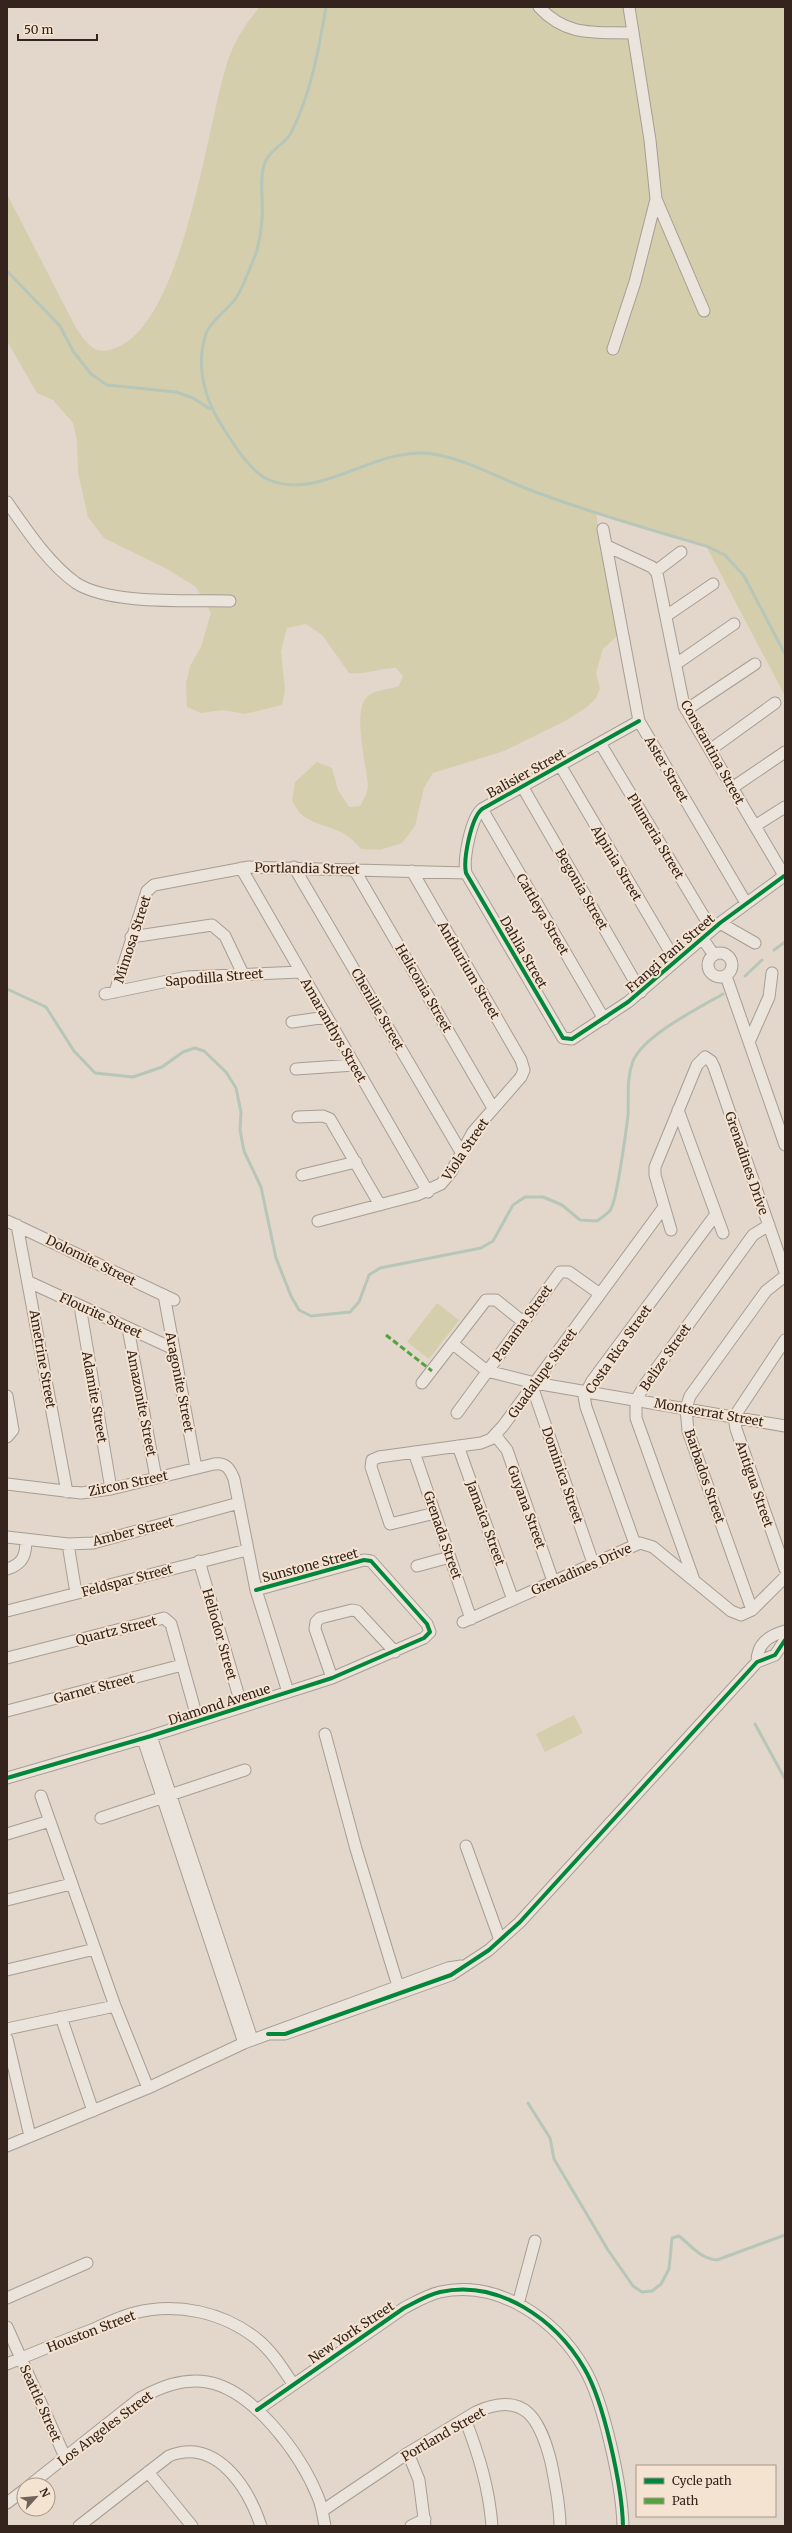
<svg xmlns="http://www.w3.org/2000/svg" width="792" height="2533" font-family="Merriweather,serif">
<rect width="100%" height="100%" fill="#e2d7ca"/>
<!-- green -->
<path fill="#d5cead" d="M260,7h525v689l-79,-150 -110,-33 22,122 -15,14 -7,24 4,15 -4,10 -9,9 -22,14 -61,30 -71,22 -9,15 -9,38 -13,17 -22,7 -19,-1c-20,-26 -42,-19 -60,-35 -4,-3 -6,-9 -9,-13l3,-19 22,-20 15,6 6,22 11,17 11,-1c3,-5 8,-14 8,-20 -1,-19 -17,-77 0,-90 10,-8 19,-5 31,-10l4,-10 -7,-8c-16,0 -31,7 -47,5l-26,-37 -17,-12 -19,4 -6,23 4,39 -3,15 -37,9 -22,-4 -22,3 -14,-6 -1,-23 4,-18 11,-19 10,-34 -15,-26 -29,-18 -63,-31 -16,-21 -10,-45 -1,-32 -4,-17 -20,-23 -16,-7 -30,-52v-147l69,134c14,20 21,30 46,17 61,-34 84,-209 103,-275 6,-23 19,-46 35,-63z
M437,1303l22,17 -30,39 -22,-17z
M574,1715l9,18 -38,19 -9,-18z"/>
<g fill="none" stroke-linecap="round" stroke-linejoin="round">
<!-- stream -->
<path stroke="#b6c6b8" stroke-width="3" d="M326,7c-7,41 -15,86 -34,124 -5,12 -20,17 -26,29 -8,17 -2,41 -4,59 -1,12 -3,28 -8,39 -5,13 -11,29 -18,40 -9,13 -27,23 -31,39 -9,31 0,63 17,89 10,16 28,45 45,53 54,25 111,-38 172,-24 36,8 67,27 102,39 54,20 110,36 165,52l19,9 19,21 41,78
M7,271l53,55 13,25 18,23 16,11 69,7 17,6 17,11
M774,950l11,-8
M745,976l17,-16
M7,989l39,18 28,44 21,22 38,4 29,-10 21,-15 12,-4 9,3 22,21 10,16 5,24 -1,18 4,21 17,36 15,71 15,38 8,14 12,6 39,-4 9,-10 10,-27 11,-7 101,-20 12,-7 20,-36 12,-8h18l19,8 18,15 17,1c4,-3 11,-7 14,-12 6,-11 15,-78 17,-93 1,-18 -2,-37 5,-55 11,-26 66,-53 90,-67
M755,1724l30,55
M528,2103l22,35 4,21 54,91 25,36 9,6 10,-1 9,-7 8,-15 3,-31 7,-2c13,10 20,22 38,24l68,-25"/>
<!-- minor casing -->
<g stroke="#a79d94" stroke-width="13">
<path id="minor" d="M539,7c28,30 55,25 93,26
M629,7l21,133 6,59 48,112
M613,349l22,-67 21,-83
M7,502c19,27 41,61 69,81 34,22 113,17 154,18
M603,529l36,192 107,182
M607,546l45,21 5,6 27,133 101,171
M656,571l25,-19
M666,616l47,-32
M676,664l58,-40
M686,710l69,-46
M639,721l-157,88c-11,9 -19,50 -16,64l97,165 9,1 56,-37 92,-79 64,-47
M600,743l112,187
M710,750l65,-47
M560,765l115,195
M522,786l119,206
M732,788l53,-36
M482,809l122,210
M755,826l30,-19
M294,867l167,285
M241,868l187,324
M354,869l139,239
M720,923l35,20
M131,937l81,-12 13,11 18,38
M702,938l12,17
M708 965a12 12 0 1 1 24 0a12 12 0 1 1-24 0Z
M726,976l59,169
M115,992l32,-101 7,-6 95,-18 217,6
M105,994l82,-17 114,-5
M292,1022l35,-5
M749,1042l20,-45 3,-24
M296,1069l58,-4
M678,1110l45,123
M298,1117l25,-1 7,3 50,86
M302,1175l54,-13
M7,1221l167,79
M318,1221l99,-26 24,-11 10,-12 22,-40 48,-55 3,-7 -3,-10 -109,-189
M17,1225l50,267
M671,1230l-16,-55v-8l42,-102 8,-8 6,4 3,6 71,205
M29,1282l145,67
M164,1295l32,173
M80,1306l31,183
M128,1328l28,150
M785,1340l-51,77 2,12 49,140
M453,1344l34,27 48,12 250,43
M422,1383l64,-83h10l26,21
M532,1386l61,177
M7,1396l6,34 -6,7
M457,1413l103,-141h9l31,22
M495,1435l12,15 46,131
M458,1446l55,154
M414,1452l57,167
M7,1484l74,9 30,-4 103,-25c12,-2 16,5 20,15l22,111 32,102
M435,1513l-45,11 -19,-57 1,-7 7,-3 102,-14 10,-4 12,-13 161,-219
M7,1537l61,7 25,-1 146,-40
M68,1544l8,49
M635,1544l-49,-137 -2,-11 8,-15 124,-167
M199,1561l43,146
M417,1566l33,-9
M7,1569c17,-5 19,-15 19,-30
M694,1580l-58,-162v-18l10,-17 107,-148 16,-10
M752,1610l-64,-179 -2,-23 4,-12 76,-105 19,-15
M7,1611l240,-61
M463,1622l177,-79 13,4 78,64 10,4 11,-5 33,-33
M7,1658l157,-40 7,6 27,97
M757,1662c0,-18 11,-26 28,-31
M332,1678l-17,-49 1,-7 4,-4 32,-8 5,1 38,41
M7,1711l175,-46
M325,1734l31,115 42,137
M151,1736l101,303
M143,1739l101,304
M7,1778l144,-42 181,-58 92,-40 6,-6 -3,-8 -56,-63 -7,-1 -108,30
M41,1796l74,210 33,82
M101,1818l144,-48
M7,1834l43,-13
M466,1846l34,94
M7,1900l64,-16
M7,1970l88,-21
M61,2017l32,94
M7,2029l108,-23
M268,2034h17l166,-59 38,-25 31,-28 237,-260 18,-7 10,-15
M7,2039l23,97
M7,2146l141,-58 96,-45 204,-75 13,-2
M7,2298l80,-35
M518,2304l17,-63
M7,2327l58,130
M7,2364c29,-12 58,-24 87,-35 13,-6 27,-13 40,-16 43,-11 89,-1 123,26 15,12 26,30 36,45
M257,2410l147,-102c12,-6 23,-13 36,-16 59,-13 116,28 144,76 20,33 38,119 39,158
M465,2419c14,36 24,69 27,107
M408,2453l11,27 6,46
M148,2472l44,54
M30,2485l110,-87c21,-11 42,-20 67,-16 47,8 94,73 111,115 4,9 5,19 7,29
M7,2503l17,-13
M322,2511l86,-58 68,-41c49,-22 64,7 75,50 4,20 9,43 9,64
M79,2526l90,-70c47,-19 79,31 92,70
M411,2526l14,-7"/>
</g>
<!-- minor -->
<use href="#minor" stroke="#eae4dc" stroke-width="11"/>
<!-- quiet -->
<path stroke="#53a341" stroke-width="3" stroke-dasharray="6 3" stroke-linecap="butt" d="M386,1335l46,36"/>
<!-- cycleway casing -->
<g stroke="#f4e3d0" stroke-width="6">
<path id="cycleway" d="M639,721l-157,88c-11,9 -19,50 -16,64l97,165 9,1 56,-37 92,-79 64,-47
M7,1778l144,-42 181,-58 92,-40 6,-6 -3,-8 -56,-63 -7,-1 -108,30
M268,2034h17l166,-59 38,-25 31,-28 237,-260 18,-7 10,-15
M257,2410l147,-102c12,-6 23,-13 36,-16 59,-13 116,28 144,76 20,33 38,119 39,158"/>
</g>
<!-- cycleway -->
<use href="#cycleway" stroke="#00873e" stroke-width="4"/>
</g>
<g text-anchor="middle" stroke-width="4" stroke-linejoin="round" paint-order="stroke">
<!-- street labels -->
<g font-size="13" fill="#35241d" stroke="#f4e3d0">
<text transform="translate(713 752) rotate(61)" y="5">Constantina Street</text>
<text transform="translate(667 769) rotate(60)" y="5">Aster Street</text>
<text transform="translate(526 773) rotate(-29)" y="5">Balisier Street</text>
<text transform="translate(656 836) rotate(59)" y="5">Plumeria Street</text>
<text transform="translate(617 863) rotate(59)" y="5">Alpinia Street</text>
<text transform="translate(307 868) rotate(1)" y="5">Portlandia Street</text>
<text transform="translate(582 889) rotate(60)" y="5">Begonia Street</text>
<text transform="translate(543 914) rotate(60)" y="5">Cattleya Street</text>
<text transform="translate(132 939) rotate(-72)" y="5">Mimosa Street</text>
<text transform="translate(524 952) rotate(60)" y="5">Dahlia Street</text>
<text transform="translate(670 953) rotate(-41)" y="5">Frangi Pani Street</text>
<text transform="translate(469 970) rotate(60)" y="5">Anthurium Street</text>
<text transform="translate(214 977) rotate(-5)" y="5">Sapodilla Street</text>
<text transform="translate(424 988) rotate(60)" y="5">Heliconia Street</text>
<text transform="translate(378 1009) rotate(60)" y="5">Chenille Street</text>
<text transform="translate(334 1030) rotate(60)" y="5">Amaranthys Street</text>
<text transform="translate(465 1149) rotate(-56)" y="5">Viola Street</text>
<text transform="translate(747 1163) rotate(71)" y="5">Grenadines Drive</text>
<text transform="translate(91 1260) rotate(26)" y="5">Dolomite Street</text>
<text transform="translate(101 1315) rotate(25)" y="5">Flourite Street</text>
<text transform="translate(522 1323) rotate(-54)" y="5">Panama Street</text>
<text transform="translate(618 1349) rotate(-55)" y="5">Costa Rica Street</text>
<text transform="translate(665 1357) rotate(-55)" y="5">Belize Street</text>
<text transform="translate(43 1359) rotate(80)" y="5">Ametrine Street</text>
<text transform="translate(542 1373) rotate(-54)" y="5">Guadalupe Street</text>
<text transform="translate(180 1382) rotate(79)" y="5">Aragonite Street</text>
<text transform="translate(95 1397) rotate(80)" y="5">Adamite Street</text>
<text transform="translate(142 1403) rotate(79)" y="5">Amazonite Street</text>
<text transform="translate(709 1412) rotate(10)" y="5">Montserrat Street</text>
<text transform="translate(563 1475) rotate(71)" y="5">Dominica Street</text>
<text transform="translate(705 1476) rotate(71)" y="5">Barbados Street</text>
<text transform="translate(128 1483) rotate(-12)" y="5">Zircon Street</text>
<text transform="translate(755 1484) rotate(71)" y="5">Antigua Street</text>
<text transform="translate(527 1507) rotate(70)" y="5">Guyana Street</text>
<text transform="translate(486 1523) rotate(70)" y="5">Jamaica Street</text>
<text transform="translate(133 1531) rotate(-14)" y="5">Amber Street</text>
<text transform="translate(443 1535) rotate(71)" y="5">Grenada Street</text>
<text transform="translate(310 1565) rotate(-15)" y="5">Sunstone Street</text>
<text transform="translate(581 1569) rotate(-24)" y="5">Grenadines Drive</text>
<text transform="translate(127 1580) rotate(-15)" y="5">Feldspar Street</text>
<text transform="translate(116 1630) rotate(-14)" y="5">Quartz Street</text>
<text transform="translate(220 1634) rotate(74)" y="5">Heliodor Street</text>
<text transform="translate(94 1688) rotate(-15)" y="5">Garnet Street</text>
<text transform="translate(219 1704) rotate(-18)" y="5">Diamond Avenue</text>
<text transform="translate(91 2331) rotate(-21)" y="5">Houston Street</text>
<text transform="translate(351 2332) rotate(-34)" y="5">New York Street</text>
<text transform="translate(41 2403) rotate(66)" y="5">Seattle Street</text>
<text transform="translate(105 2428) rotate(-37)" y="5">Los Angeles Street</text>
<text transform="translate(443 2434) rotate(-30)" y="5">Portland Street</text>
</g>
</g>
<!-- border -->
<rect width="792" height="2533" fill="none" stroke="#35241d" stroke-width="16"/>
<!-- legend -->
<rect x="636" y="2465" width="140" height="52" fill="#f4e3d0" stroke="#a89788"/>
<rect x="644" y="2478" width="20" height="6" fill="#00873e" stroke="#a89788"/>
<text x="672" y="2485" font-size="12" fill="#35241d">Cycle path</text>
<rect x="644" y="2498" width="20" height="6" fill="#53a341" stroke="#a89788"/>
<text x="672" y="2505" font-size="12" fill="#35241d">Path</text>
<!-- north arrow -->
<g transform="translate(36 2497) rotate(63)"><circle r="19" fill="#f4e3d0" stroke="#a89788"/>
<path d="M0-3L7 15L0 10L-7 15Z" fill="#72635a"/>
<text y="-6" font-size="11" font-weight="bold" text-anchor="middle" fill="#35241d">N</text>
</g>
<!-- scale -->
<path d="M18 34v6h79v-6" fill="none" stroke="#35241d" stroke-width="2"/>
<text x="24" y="34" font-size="12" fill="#35241d" stroke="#f4e3d0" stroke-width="3" paint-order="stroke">50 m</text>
</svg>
